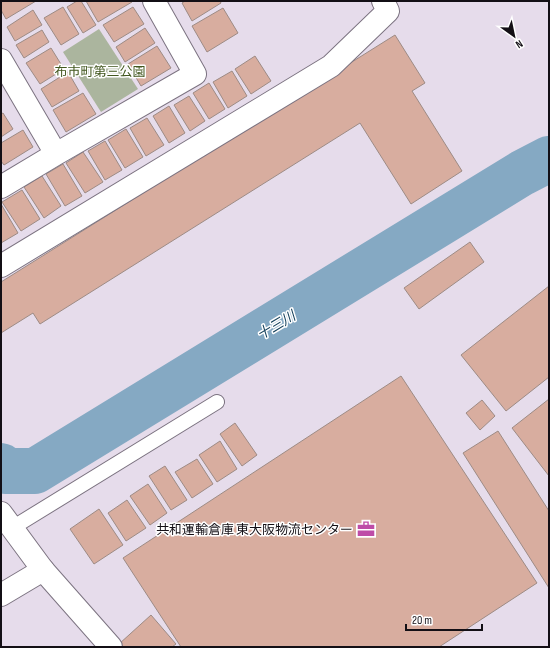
<svg xmlns="http://www.w3.org/2000/svg" width="550" height="648" font-family="'Sofia Sans Condensed','Noto Sans JP',sans-serif">
<rect width="100%" height="100%" fill="#e6dceb"/>
<!-- green -->
<path fill="#abb59e" d="M99,29l39,60 -37,23 -38,-60z"/>
<g fill="none" stroke-linecap="round" stroke-linejoin="round">
<!-- river -->
<path stroke="#85a9c3" stroke-width="46" d="M1,466l4,5h30l487,-298 27,-14"/>
</g>
<!-- building -->
<path fill="#d8ad9f" stroke="#9d8b85" d="M1,1h35l-30,18 -5,-9z
M77,1h4l15,24 -13,8 -16,-26z
M86,1h46v1l-34,20z
M185,1h35l1,2 -29,18 -10,-18z
M63,7l16,27 -18,11 -17,-27z
M133,7l11,17 -30,18 -11,-17z
M223,8l15,25 -31,19 -15,-26z
M33,10l9,15 -27,16 -8,-14z
M145,28l10,15 -30,19 -9,-15z
M42,30l7,12 -25,16 -8,-13z
M395,35l30,48 -13,8 50,80 -51,33 -51,-81 -320,201 -7,-11 -32,20v-51z
M157,46l14,22 -30,18 -13,-22z
M51,48l13,21 -24,15 -14,-21z
M255,56l16,25 -20,13 -16,-25z
M232,71l15,25 -19,12 -15,-26z
M68,72l11,19 -27,16 -11,-18z
M209,83l16,26 -16,10 -16,-26z
M83,93l13,21 -30,18 -13,-22z
M189,96l16,25 -15,10 -16,-26z
M169,106l16,27 -16,10 -16,-27z
M3,113l10,16 -12,8v-23z
M147,118l17,27 -18,11 -16,-28z
M126,129l17,28 -18,11 -17,-28z
M23,130l10,17 -29,18 -3,-4v-18z
M105,141l17,29 -17,10 -17,-29z
M83,152l20,30 -18,11 -19,-30z
M63,164l19,32 -17,10 -19,-32z
M42,176l19,30 -17,12 -20,-31z
M22,190l18,29 -19,12 -19,-29z
M1,204l17,29 -17,10z
M470,242l14,20 -65,47 -15,-21z
M549,286v91l-43,34 -45,-56z
M401,376l136,207 -98,64h-258l-58,-89z
M549,399v77l-37,-48z
M482,400l13,16 -15,14 -14,-17z
M235,423l22,32 -15,11 -22,-32z
M498,431l51,80v77l-86,-135z
M220,441l17,28 -20,13 -18,-27z
M197,459l16,25 -21,14 -17,-26z
M165,466l22,34 -16,10 -22,-34z
M148,484l19,29 -17,12 -20,-29z
M127,500l19,28 -20,13 -18,-28z
M99,509l24,36 -29,19 -24,-35z
M151,615l25,29 -4,3h-50l-3,-3z"/>
<g fill="none" stroke-linecap="round" stroke-linejoin="round">
<!-- service casing -->
<g stroke="#7c7381" stroke-width="16">
<path id="service" d="M12,528l205,-126"/>
</g>
<!-- minor casing -->
<g stroke="#7c7381" stroke-width="24">
<path id="minor" d="M1,60l55,94
M1,187l55,-33 139,-80 -41,-73
M1,266l330,-200 57,-55 -5,-10
M1,595l42,-25"/>
</g>
<!-- tertiary casing -->
<g stroke="#7c7381" stroke-width="24">
<path id="tertiary" d="M1,513l42,57 68,77"/>
</g>
<!-- service -->
<use href="#service" stroke="#fff" stroke-width="14"/>
<!-- minor -->
<use href="#minor" stroke="#fff" stroke-width="22"/>
<!-- tertiary -->
<use href="#tertiary" stroke="#fff" stroke-width="22"/>
</g>
<!-- icons -->
<defs>
<g id="office-bare" transform="scale(1.38)"><path d="M-6-3h4V-5.5h4V-3h4V5H-6ZM-1-4.5V-3h2v-1.5ZM-6 0V1H6V0Z" fill="#be4ca7" stroke="#fff" stroke-width="2.5" paint-order="stroke"/></g>
</defs>
<g fill-rule="evenodd">
<use href="#office-bare" x="366" y="529"/>
</g>
<g text-anchor="middle" stroke-width="3" stroke-linejoin="round" paint-order="stroke">
<!-- park labels -->
<g font-size="13" fill="#42571f" stroke="#fff">
<text x="100" y="76">布市町第三公園</text>
</g>
<!-- poi labels -->
<g font-size="13" fill="#130f15" stroke="#fff" text-anchor="end">
<text x="353" y="534">共和運輸倉庫 東大阪物流センター</text>
</g>
<!-- water labels -->
<g font-size="14" font-style="italic" fill="#0f3c57" stroke="#fff">
<text transform="translate(276 325) rotate(-31)" y="5">十三川</text>
</g>
</g>
<!-- border -->
<rect width="550" height="648" fill="none" stroke="#130f15" stroke-width="4"/>
<!-- north arrow -->
<g transform="translate(514 36) rotate(147)" stroke="#ffffff" stroke-width="3" paint-order="stroke">
<path d="M0-3L7 15L0 10L-7 15Z" fill="#130f15"/>
<text y="-6" font-size="11" font-weight="bold" text-anchor="middle" fill="#130f15">N</text>
</g>
<!-- scale -->
<path d="M406 624v6h76v-6" fill="none" stroke="#130f15" stroke-width="2"/>
<text x="412" y="624" font-size="12" fill="#130f15" stroke="#ffffff" stroke-width="3" paint-order="stroke">20 m</text>
</svg>
